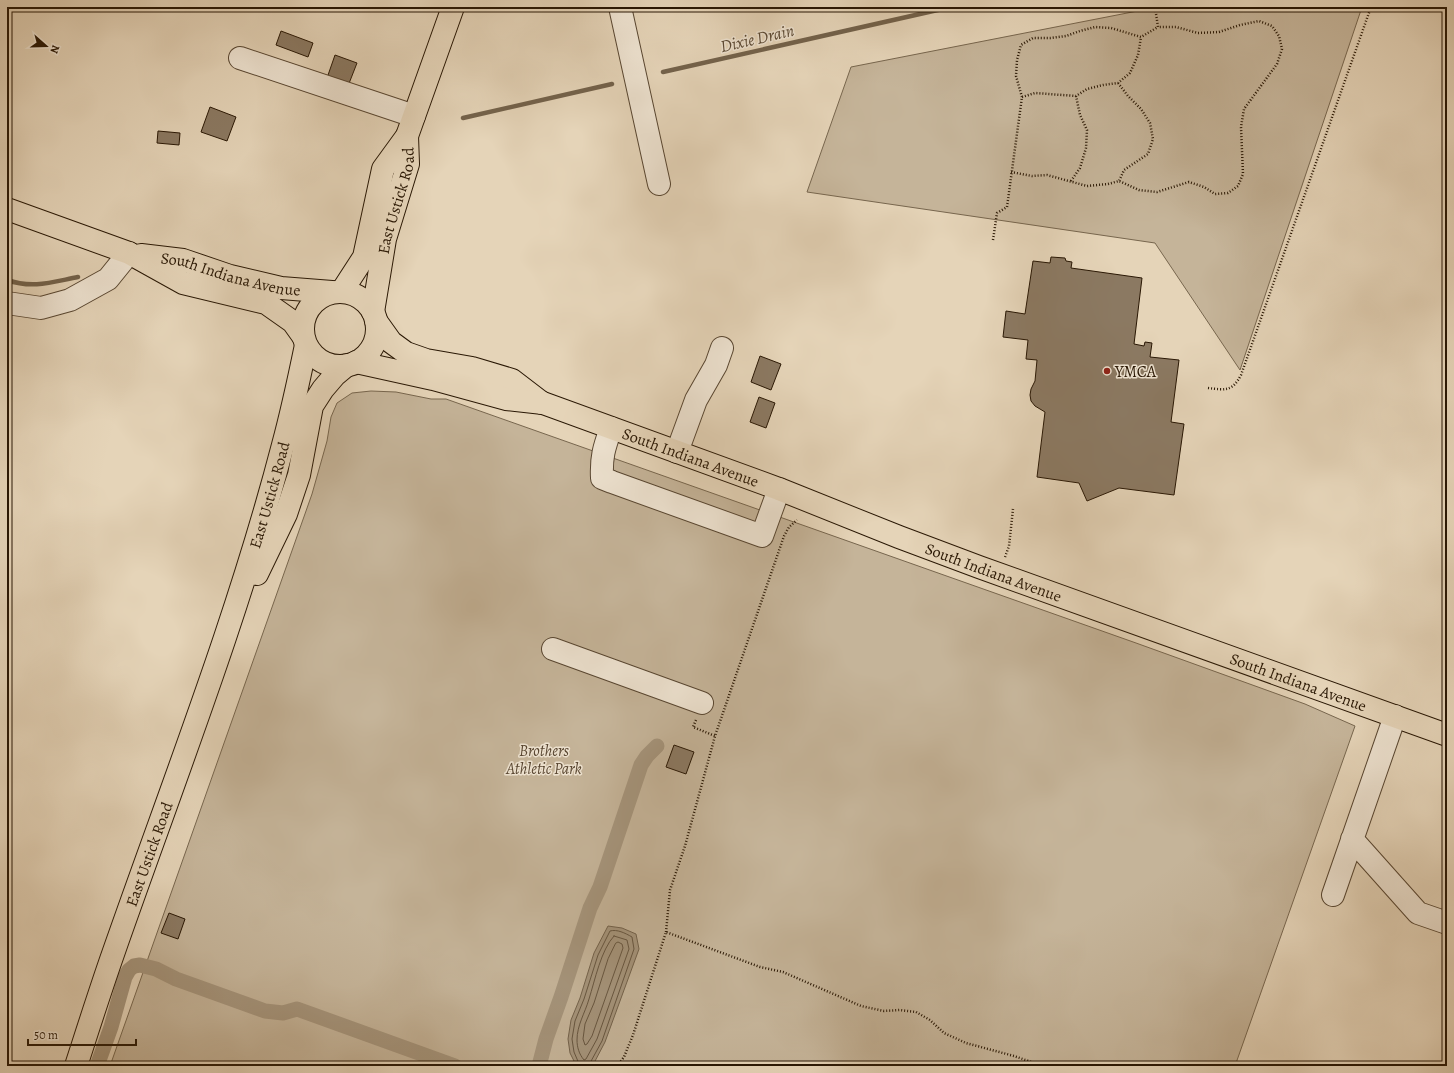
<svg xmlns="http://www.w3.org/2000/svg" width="1454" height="1073" font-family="Alegreya,serif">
<rect width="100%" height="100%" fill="#e5d4b8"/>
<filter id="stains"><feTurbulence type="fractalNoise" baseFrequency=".005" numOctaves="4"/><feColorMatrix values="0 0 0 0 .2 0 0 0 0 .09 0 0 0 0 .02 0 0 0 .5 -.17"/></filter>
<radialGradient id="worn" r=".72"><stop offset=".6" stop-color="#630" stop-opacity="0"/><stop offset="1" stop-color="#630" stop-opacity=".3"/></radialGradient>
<!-- green -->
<path fill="#c5b499" stroke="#77664e" d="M1158,7h204l-122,363 -85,-127 -348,-51 44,-125z
M371,391l25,1 35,7h15l690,244 169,61 50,22 -120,340h-1125l202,-572 15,-53 4,-24 6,-14 15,-10z"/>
<!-- water -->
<path fill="#a5947b" stroke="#73624b" d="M608,926l14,2 14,6 3,15 -34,93 -12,23 -15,1 -2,-1 -6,-12 -2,-14 3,-19 9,-22 14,-45z"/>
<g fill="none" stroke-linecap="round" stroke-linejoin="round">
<!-- shore -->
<path stroke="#675640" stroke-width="1" d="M614,936l13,4 2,9 -32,90 -11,20 -2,1c-5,-6 -7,-13 -7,-20 0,-15 8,-27 12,-41 6,-19 12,-49 25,-63z
M616,943l2,-1 4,2 1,4 -31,88 -5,8 -2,1 -2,-6 2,-15 9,-21 14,-44z
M580,1066l-6,-14 -2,-13 3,-18 9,-22 14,-44 12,-24c7,-2 15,2 22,6l2,12 -32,92 -12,22 -1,3"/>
<!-- stream -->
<path stroke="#73624b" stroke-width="4.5" d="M663,72l288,-65
M463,118l149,-34
M7,280c26,9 45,2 71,-3"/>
<!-- canal -->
<path stroke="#a5947b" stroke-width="15" d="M97,1066l14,-39 14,-50 4,-7 5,-4 6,-1 16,4 20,10 89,32 18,2 14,-4 158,57
M539,1066l7,-27 15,-42 29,-89 10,-21 41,-122 6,-9 10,-10"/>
</g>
<!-- building -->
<path fill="#8b7962" stroke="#291704" d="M281,31l32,12 -5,14 -32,-12z
M335,55l22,8 -9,23 -21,-8z
M210,107l26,10 -9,24 -26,-9z
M158,131l22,2 -1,12 -22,-2z
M1051,257l14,1 1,3 6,1 -1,6 71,10 -8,66 10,2 1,-4 7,1 -2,14 29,3 -8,62 13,2 -10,71 -55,-7 -32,13 -8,-18 -42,-6 8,-65 -10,-6 -4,-5 -1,-6 1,-6 4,-8 2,-21 -11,-1 2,-19 -25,-3 3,-26 19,3 8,-53 17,2z
M760,356l21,8 -10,26 -20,-8z
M759,397l16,6 -9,25 -16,-6z
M674,745l20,7 -8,22 -20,-7z
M169,913l16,6 -7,20 -17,-6z
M1447,1049v17h-6z"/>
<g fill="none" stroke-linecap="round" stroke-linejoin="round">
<!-- minor casing -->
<g stroke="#584631" stroke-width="24">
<path id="minor" d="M620,7l39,177
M240,58l174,58
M7,303l34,5 29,-8 38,-21 21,-26
M611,428c-7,20 -10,29 -9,50l10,4 150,54 17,-47
M677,452l19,-52 20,-35 6,-17
M553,649l149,54
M1352,839l66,74 29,10
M1333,895l62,-179"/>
</g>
<!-- major casing -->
<g stroke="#291704" stroke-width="24">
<g id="major">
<path d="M7,209l122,44 54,30 83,20 27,19 10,14"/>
<path id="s1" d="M141,255l42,5 47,16 51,12 51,4"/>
<path d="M342,291l22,-34 19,-88 24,-33 46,-129"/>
<circle cx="340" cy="329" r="37"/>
<path id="s2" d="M373,312l12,-73 23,-75 -1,-28"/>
<path d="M376,321l15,21 15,11 20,7 46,8 40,12 30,23"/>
<path id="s3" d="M356,362l77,17 73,20 37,4 236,86 120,48 80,30 468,168"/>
<path d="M257,574l29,-60 13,-39 13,-69 11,-17 12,-14 12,-10"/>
<path id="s4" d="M76,1066c12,-37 24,-75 37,-112 59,-169 125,-336 170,-509 9,-33 16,-66 23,-100"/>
</g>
</g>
<!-- path -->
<path stroke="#291704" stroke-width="2.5" stroke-dasharray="1 2" stroke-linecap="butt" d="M1118,83l10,13 13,13 9,14 3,16 -5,15 -24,16 -5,11
M1022,97l13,-4 41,3 11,-7 16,-4 15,-2 12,-10 8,-18 3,-18
M1011,172l21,4 15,-1 40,11 21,-2 11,-3 20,9 18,2 32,-10 15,5 11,7 13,-1 10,-7 5,-12 -2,-47 3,-18 33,-45 5,-15 -3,-13 -7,-10 -13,-5 -19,4 -21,7 -21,1 -22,-6h-18
M1071,181l9,-13 6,-20 1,-18 -7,-15 -4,-19
M993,240l4,-27 10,-6 15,-110 -6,-21 1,-16 4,-15 12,-7h17l16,-2 14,-5 15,-4 16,1 30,9 17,-10 -3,-20
M1208,388c17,2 24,4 33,-13l130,-368
M1005,557l4,-11 4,-37
M696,720l-3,7 22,9
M666,932l4,-42 15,-44 30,-110 69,-200 5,-9 8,-7
M617,1066l7,-9 9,-22 33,-103 94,35 23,5 78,34 23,5 16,-1 16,2 14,8 14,13 22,10 48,13 29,10
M1203,1066l2,-4"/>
<!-- minor -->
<use href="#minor" stroke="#eee3d1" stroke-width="22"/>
<!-- major -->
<use href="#major" stroke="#e5d4b8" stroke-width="22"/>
</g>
<!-- markers -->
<circle fill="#8f2418" stroke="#eee3d1" stroke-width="1.5" cx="1107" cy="371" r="4"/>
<g text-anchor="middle" stroke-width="3" stroke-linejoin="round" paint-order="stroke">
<!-- street labels -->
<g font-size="16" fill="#291704" stroke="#eee3d1">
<text dy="6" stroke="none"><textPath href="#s2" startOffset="114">East Ustick Road</textPath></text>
<text dy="6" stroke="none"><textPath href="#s1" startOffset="92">South Indiana Avenue</textPath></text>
<text dy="6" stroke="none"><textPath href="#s3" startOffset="349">South Indiana Avenue</textPath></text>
<text dy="6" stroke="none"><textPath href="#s4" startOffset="603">East Ustick Road</textPath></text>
<text dy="6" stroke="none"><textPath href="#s3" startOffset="673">South Indiana Avenue</textPath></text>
<text dy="6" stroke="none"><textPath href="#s3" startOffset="997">South Indiana Avenue</textPath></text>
<text dy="6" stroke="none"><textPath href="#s4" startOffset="224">East Ustick Road</textPath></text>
</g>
<!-- poi labels -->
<g font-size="16" fill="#291704" stroke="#eee3d1" text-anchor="start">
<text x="1115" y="377">YMCA</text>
</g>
<!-- park labels -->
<g font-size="16" font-style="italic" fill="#584631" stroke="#eee3d1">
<text x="544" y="756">Brothers<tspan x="544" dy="18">Athletic Park</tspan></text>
</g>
<!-- water labels -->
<g font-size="17" font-style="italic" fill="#5b4934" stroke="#eee3d1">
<text transform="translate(757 38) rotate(-13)" y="6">Dixie Drain</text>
</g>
</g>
<!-- margin -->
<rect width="1454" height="1073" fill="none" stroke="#e5d4b8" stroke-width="24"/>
<rect x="8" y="8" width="1438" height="1057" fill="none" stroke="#291704" stroke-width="2"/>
<rect x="12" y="12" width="1430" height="1049" fill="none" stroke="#291704"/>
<!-- north arrow -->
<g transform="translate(46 46) rotate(110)" stroke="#eee3d1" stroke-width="3" paint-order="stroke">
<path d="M0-3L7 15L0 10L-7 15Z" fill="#291704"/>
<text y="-6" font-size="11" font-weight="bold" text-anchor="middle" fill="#291704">N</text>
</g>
<!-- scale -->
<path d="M28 1039v6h108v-6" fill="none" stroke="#291704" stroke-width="2"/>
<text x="34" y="1039" font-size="12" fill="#291704" stroke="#eee3d1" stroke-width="3" paint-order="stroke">50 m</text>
<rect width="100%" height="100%" filter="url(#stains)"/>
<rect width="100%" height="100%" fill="url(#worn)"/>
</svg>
